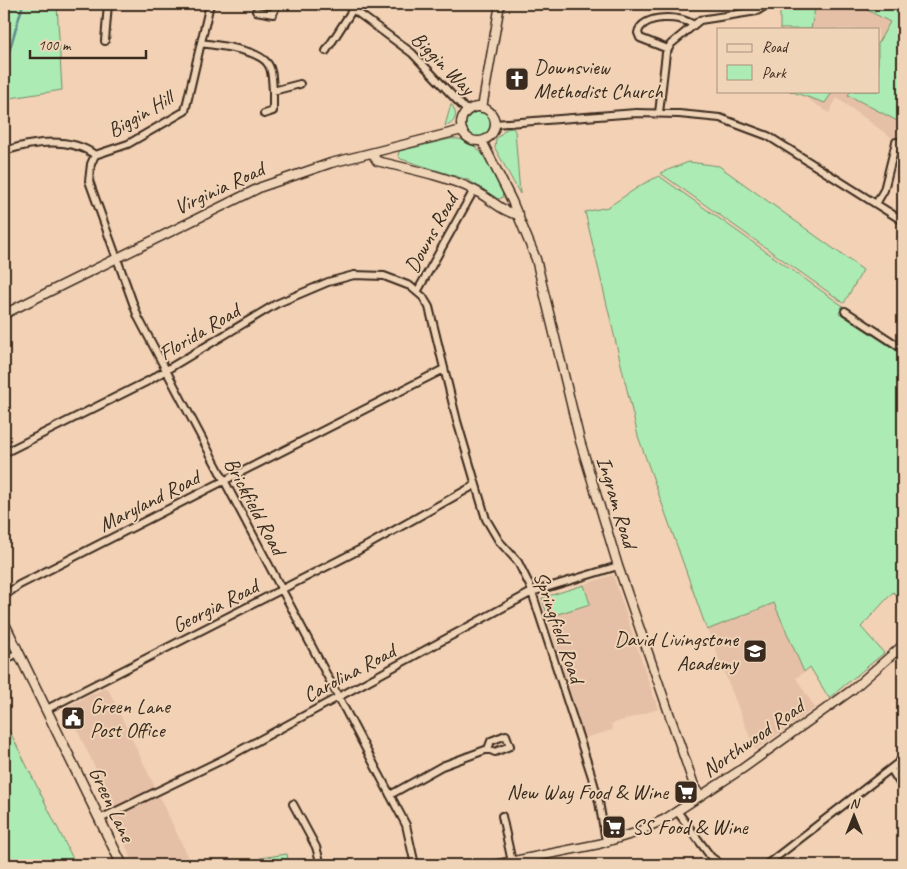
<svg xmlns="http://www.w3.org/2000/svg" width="907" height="869" font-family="Caveat,sans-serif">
<rect width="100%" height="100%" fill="#f2d1b5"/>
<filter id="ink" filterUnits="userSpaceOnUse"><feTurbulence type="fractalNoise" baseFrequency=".02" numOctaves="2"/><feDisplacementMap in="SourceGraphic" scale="10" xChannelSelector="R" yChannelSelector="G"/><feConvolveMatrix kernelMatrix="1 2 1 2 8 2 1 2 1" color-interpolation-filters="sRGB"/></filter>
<g filter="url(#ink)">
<!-- built -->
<path fill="#e5c0a6" d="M784,4h119v142l-66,-48 -8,15 -33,-22h82v-62h-99z
M752,552l52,120 -8,6 19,30 -60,42 -66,-167z
M613,575l45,134 -47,15 2,6 -29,8 -42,-140z
M107,687l85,178h-57l-22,-45 6,-3 -53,-110z"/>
<!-- green -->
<path fill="#acecb4" stroke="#748b69" d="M4,4h53l5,86 -58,9z
M780,4h36l-5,25h-31z
M856,4h47v120l-55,-29 3,-4h27v-48l12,-21z
M790,91h43l-8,12z
M451,104c7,9 6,19 -6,22z
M466 125a13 13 0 1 1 26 0a13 13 0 1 1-26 0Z
M506,129l7,-1 2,3 5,63 -25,-46 1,-9z
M450,139c31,-3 42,32 53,54l-1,5 -4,1 -30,-19 -67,-21 -3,-3 1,-5z
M689,162l30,4 144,104 -19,33 -184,-130z
M659,176l184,130 -4,7 64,42v245l-10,-8 -32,35 23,26 -55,45 -19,-31 -6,5 -30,-69 -67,27 -69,-194 -53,-224 23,-5 35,-23z
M584,585l6,19 -42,13 -6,-19z
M7,726l69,139h-72v-137z
M287,854l2,11h-28l-1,-7z"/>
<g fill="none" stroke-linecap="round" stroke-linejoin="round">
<!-- stream -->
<path stroke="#628b8d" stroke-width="2.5" d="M6,75v-13l17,-58"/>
<!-- minor casing -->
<g stroke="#3b2a1e" stroke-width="10">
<path id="minor" d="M346,4l66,49 55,58
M256,11l17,3 4,-10
M105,41l3,-37
M201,43c17,3 57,6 67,21 5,7 4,18 5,27l27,-7
M668,49l-28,-11 -2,-5c3,-19 44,-18 55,-8
M326,51l27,-42
M659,113l7,-60 5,-9 29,-24 57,-9 11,-7
M264,114l9,-3v-20
M495,124l141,-11 43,1 41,4 48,18 135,85
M4,151c29,-9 65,-15 91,4
M95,155l-4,9 -2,17 49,136 268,508 9,40
M95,155l33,-11 57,-33 25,-107
M876,204l8,-14 12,-48
M417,292l57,-102
M845,311l58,38
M4,453l144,-72 128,-77 52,-22 26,-7 30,1 26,10 13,11 6,10 28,114 29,98 13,22 19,21 12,24 62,191 7,25 7,39
M4,596l15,-11 425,-216
M4,661l15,-9
M47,709l312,-159 116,-65
M891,769l12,19
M390,795l52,-29 46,-17 7,3 15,-6 -4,-11 -15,6 -3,8
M293,804l23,43 5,18
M677,811l34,46 11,8
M502,816l10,46
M100,819l126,-61 306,-166 86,-26
M766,865l137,-106"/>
</g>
<!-- tertiary casing -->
<g stroke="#3b2a1e" stroke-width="11">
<path id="tertiary" d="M461 124a17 17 0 1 1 34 0a17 17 0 1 1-34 0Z
M482,108l18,-104
M482,141l30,60 24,58 44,182 38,125 77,222 4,6
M372,153l5,8c32,8 65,14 95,28 17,8 29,23 47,26
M4,314l257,-127 70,-24 131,-33
M494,865l105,-21 36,-11 30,-14 77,-50 110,-79 51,-45"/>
</g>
<!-- secondary casing -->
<g stroke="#3b2a1e" stroke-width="12">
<path id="secondary" d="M4,623l118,242"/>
</g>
<!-- minor -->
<use href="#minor" stroke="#f0d4b7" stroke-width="6"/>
<!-- tertiary -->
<use href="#tertiary" stroke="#f0d4b7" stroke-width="8"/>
<!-- secondary -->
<use href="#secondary" stroke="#f0d4b7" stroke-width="9"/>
</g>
</g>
<!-- icons -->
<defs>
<g id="church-square" transform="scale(1.25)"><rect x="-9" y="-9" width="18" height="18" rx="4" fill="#3b2a1e" stroke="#f0d4b7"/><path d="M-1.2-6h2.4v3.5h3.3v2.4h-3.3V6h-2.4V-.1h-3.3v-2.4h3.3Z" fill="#fff"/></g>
<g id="school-square" transform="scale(1.25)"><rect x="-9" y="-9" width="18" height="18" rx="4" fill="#3b2a1e" stroke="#f0d4b7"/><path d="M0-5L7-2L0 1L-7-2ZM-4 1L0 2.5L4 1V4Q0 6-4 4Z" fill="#fff"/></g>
<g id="civic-square" transform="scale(1.25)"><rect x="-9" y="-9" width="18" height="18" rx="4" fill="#3b2a1e" stroke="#f0d4b7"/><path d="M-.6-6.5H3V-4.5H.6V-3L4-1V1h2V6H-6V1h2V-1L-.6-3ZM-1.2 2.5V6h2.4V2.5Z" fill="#fff"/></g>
<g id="supermarket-square" transform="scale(1.25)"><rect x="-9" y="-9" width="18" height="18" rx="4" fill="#3b2a1e" stroke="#f0d4b7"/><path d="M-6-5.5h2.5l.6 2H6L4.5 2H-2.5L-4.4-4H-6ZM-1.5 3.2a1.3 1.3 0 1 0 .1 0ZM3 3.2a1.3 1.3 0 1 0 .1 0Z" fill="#fff"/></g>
</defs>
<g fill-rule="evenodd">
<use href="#church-square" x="517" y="79"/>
<use href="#school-square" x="755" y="651"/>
<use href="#civic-square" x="73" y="718"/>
<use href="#supermarket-square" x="686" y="792"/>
<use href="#supermarket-square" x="614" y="827"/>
</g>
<g text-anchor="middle" stroke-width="4" stroke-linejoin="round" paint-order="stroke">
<!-- street labels -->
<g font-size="21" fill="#3b2a1e" stroke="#f0d4b7">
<text transform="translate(443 63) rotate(45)" y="7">Biggin Way</text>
<text transform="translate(140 114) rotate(-30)" y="7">Biggin Hill</text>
<text transform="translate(219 188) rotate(-25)" y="7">Virginia Road</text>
<text transform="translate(431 233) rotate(-61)" y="7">Downs Road</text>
<text transform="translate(199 332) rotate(-31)" y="7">Florida Road</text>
<text transform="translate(149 501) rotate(-27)" y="7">Maryland Road</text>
<text transform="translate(617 502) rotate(73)" y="7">Ingram Road</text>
<text transform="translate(255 506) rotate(62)" y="7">Brickfield Road</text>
<text transform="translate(215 606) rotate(-27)" y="7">Georgia Road</text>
<text transform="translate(559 627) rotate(71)" y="7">Springfield Road</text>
<text transform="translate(349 673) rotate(-28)" y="7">Carolina Road</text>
<text transform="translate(753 738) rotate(-35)" y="7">Northwood Road</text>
<text transform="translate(112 804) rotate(65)" y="7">Green Lane</text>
</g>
<!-- poi labels -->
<g font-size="21" fill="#3b2a1e" stroke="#f0d4b7" text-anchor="start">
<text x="534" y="74">Downsview<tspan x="534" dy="24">Methodist Church</tspan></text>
<text x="738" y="646" text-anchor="end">David Livingstone<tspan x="738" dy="24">Academy</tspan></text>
<text x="90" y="713">Green Lane<tspan x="90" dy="24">Post Office</tspan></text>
<text x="668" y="799" text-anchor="end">New Way Food &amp; Wine</text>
<text x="632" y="834">SS Food &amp; Wine</text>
</g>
</g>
<!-- margin -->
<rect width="907" height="869" fill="none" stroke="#f0d4b7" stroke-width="20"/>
<rect x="10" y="10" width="887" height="849" fill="none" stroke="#3b2a1e" stroke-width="2" filter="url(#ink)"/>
<!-- legend -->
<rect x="717" y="28" width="162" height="65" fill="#f0d4b7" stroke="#a8907a"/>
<rect x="727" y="44" width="25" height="8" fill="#f0d4b7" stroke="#a8907a"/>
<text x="762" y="52" font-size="15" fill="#3b2a1e">Road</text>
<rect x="727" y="65" width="25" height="15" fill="#acecb4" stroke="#a8907a"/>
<text x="762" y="78" font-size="15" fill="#3b2a1e">Park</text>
<!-- north arrow -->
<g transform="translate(854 816)" stroke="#f0d4b7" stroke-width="4" paint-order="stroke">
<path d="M0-4L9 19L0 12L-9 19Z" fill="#3b2a1e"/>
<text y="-8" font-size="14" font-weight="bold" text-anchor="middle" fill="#3b2a1e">N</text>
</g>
<!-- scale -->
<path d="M30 50v8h116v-8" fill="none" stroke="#3b2a1e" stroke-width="2.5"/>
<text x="38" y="50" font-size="15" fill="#3b2a1e" stroke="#f0d4b7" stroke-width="4" paint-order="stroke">100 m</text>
</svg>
